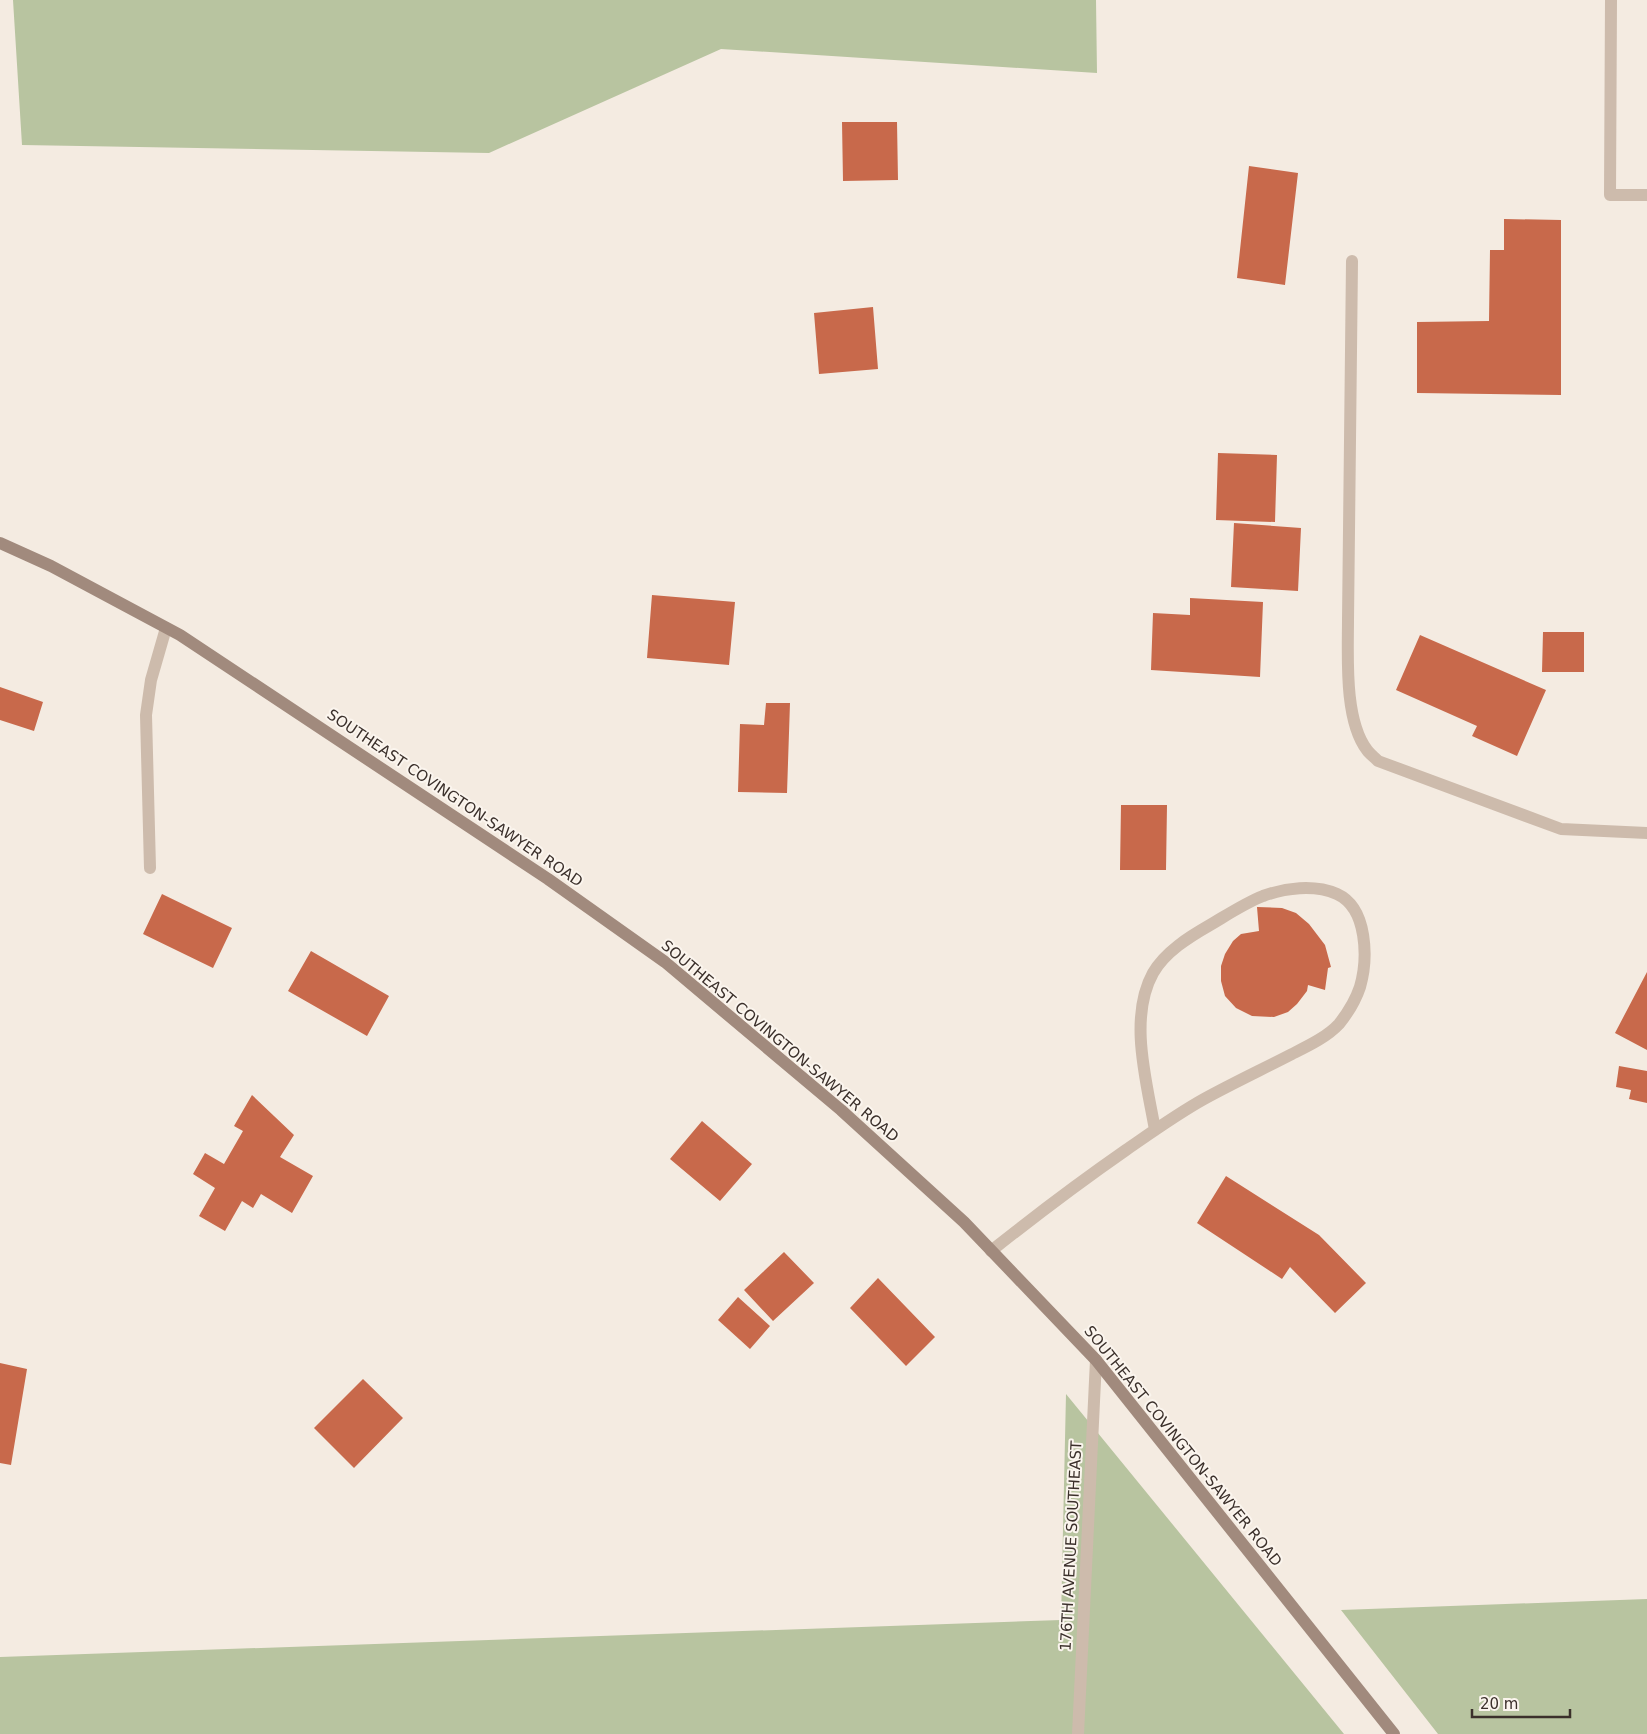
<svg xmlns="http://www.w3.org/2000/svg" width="1647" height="1734" font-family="'DejaVu Sans',sans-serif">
<rect width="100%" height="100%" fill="#f4ebe1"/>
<!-- green -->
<path fill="#b8c4a0" d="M13,0h1083l1,73 -376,-24 -232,104 -467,-8z
M1066,1394l278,340h-1344v-77l1061,-37z
M1647,1599v135h-209l-97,-124z"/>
<!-- building -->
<path fill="#c8694b" d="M842,122h55l1,58 -55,1z
M1249,166l49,7 -13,112 -48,-7z
M1504,219l57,1v175l-144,-2v-71l72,-1 1,-71h14z
M873,307l5,62 -59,5 -5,-61z
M1218,453l59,2 -2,67 -59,-2z
M1234,523l67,5 -3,63 -67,-4z
M652,595l83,7 -6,63 -82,-7z
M1190,598l73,4 -3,75 -109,-7 2,-57 37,2z
M1543,632h41v40h-42z
M1420,635l126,55 -29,66 -45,-20 5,-10 -81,-36z
M0,687l43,15 -9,29 -34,-11z
M766,703h24l-3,90 -49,-1 2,-68 24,1z
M1121,805h46l-1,65h-46z
M162,894l70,34 -19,40 -70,-34z
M1257,907l25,1 14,5 13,11 16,21 6,22 -3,1 -3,22 -17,-5 -1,6 -10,13 -9,8 -14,5 -22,-1 -16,-8 -11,-12 -4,-15v-15l4,-12 8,-13 8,-7 18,-3z
M311,951l78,45 -22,40 -79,-45z
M1647,972v78l-32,-17z
M1619,1066l28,5v32l-18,-4 2,-9 -15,-3z
M252,1095l42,40 -14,22 33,19 -21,37 -31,-19 -8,14 -11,-7 -17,30 -26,-15 16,-28 -22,-14 12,-21 19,11 19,-33 -9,-5z
M702,1121l50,43 -32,37 -50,-42z
M1226,1176l93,59 47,48 -31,30 -45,-46 -8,12 -85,-56z
M784,1252l30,31 -41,38 -29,-31z
M878,1278l57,59 -29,29 -56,-58z
M738,1297l32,29 -20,23 -32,-29z
M0,1363l27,6 -16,96 -11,-2z
M363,1379l40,39 -49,50 -40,-40z"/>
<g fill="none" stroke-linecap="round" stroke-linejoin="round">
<!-- lane -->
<path stroke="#cdbbac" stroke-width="12" d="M1348,620l4,-359
M150,868l-4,-153 5,-35 15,-52
M991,1251c44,-35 89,-69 135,-101 26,-18 51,-36 78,-51 29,-16 59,-30 88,-45 16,-8 35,-17 47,-30 8,-10 17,-25 21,-37 8,-28 8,-79 -23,-93 -23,-10 -52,-6 -74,2 -18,7 -36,19 -53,29 -21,12 -45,27 -57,48 -25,45 -6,110 2,157"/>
<!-- street -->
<path stroke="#cdbbac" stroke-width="12" d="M1611,0l-1,195h37
M1348,620c0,36 -4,100 19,130 3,4 7,7 11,11l183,68 86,4
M1078,1734l18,-374"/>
<!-- secondary -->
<path stroke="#a18a7d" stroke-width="12" d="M0,543l51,23 129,69 368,244 117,83 176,148 123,112 132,138 298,374"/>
</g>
<g text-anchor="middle" stroke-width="4" stroke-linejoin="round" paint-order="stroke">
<!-- street labels -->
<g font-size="15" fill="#3b302b" stroke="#fbf5ee">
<text transform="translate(455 798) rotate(34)" y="5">SOUTHEAST COVINGTON-SAWYER ROAD</text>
<text transform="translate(780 1041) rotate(40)" y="5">SOUTHEAST COVINGTON-SAWYER ROAD</text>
<text transform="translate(1183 1446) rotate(51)" y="5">SOUTHEAST COVINGTON-SAWYER ROAD</text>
<text transform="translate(1071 1546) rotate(-87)" y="5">176TH AVENUE SOUTHEAST</text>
</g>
</g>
<!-- scale -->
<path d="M1472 1709v8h98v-8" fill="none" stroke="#3b302b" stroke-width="2.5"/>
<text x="1480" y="1709" font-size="15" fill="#3b302b" stroke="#fbf5ee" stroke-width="4" paint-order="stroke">20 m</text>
</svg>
